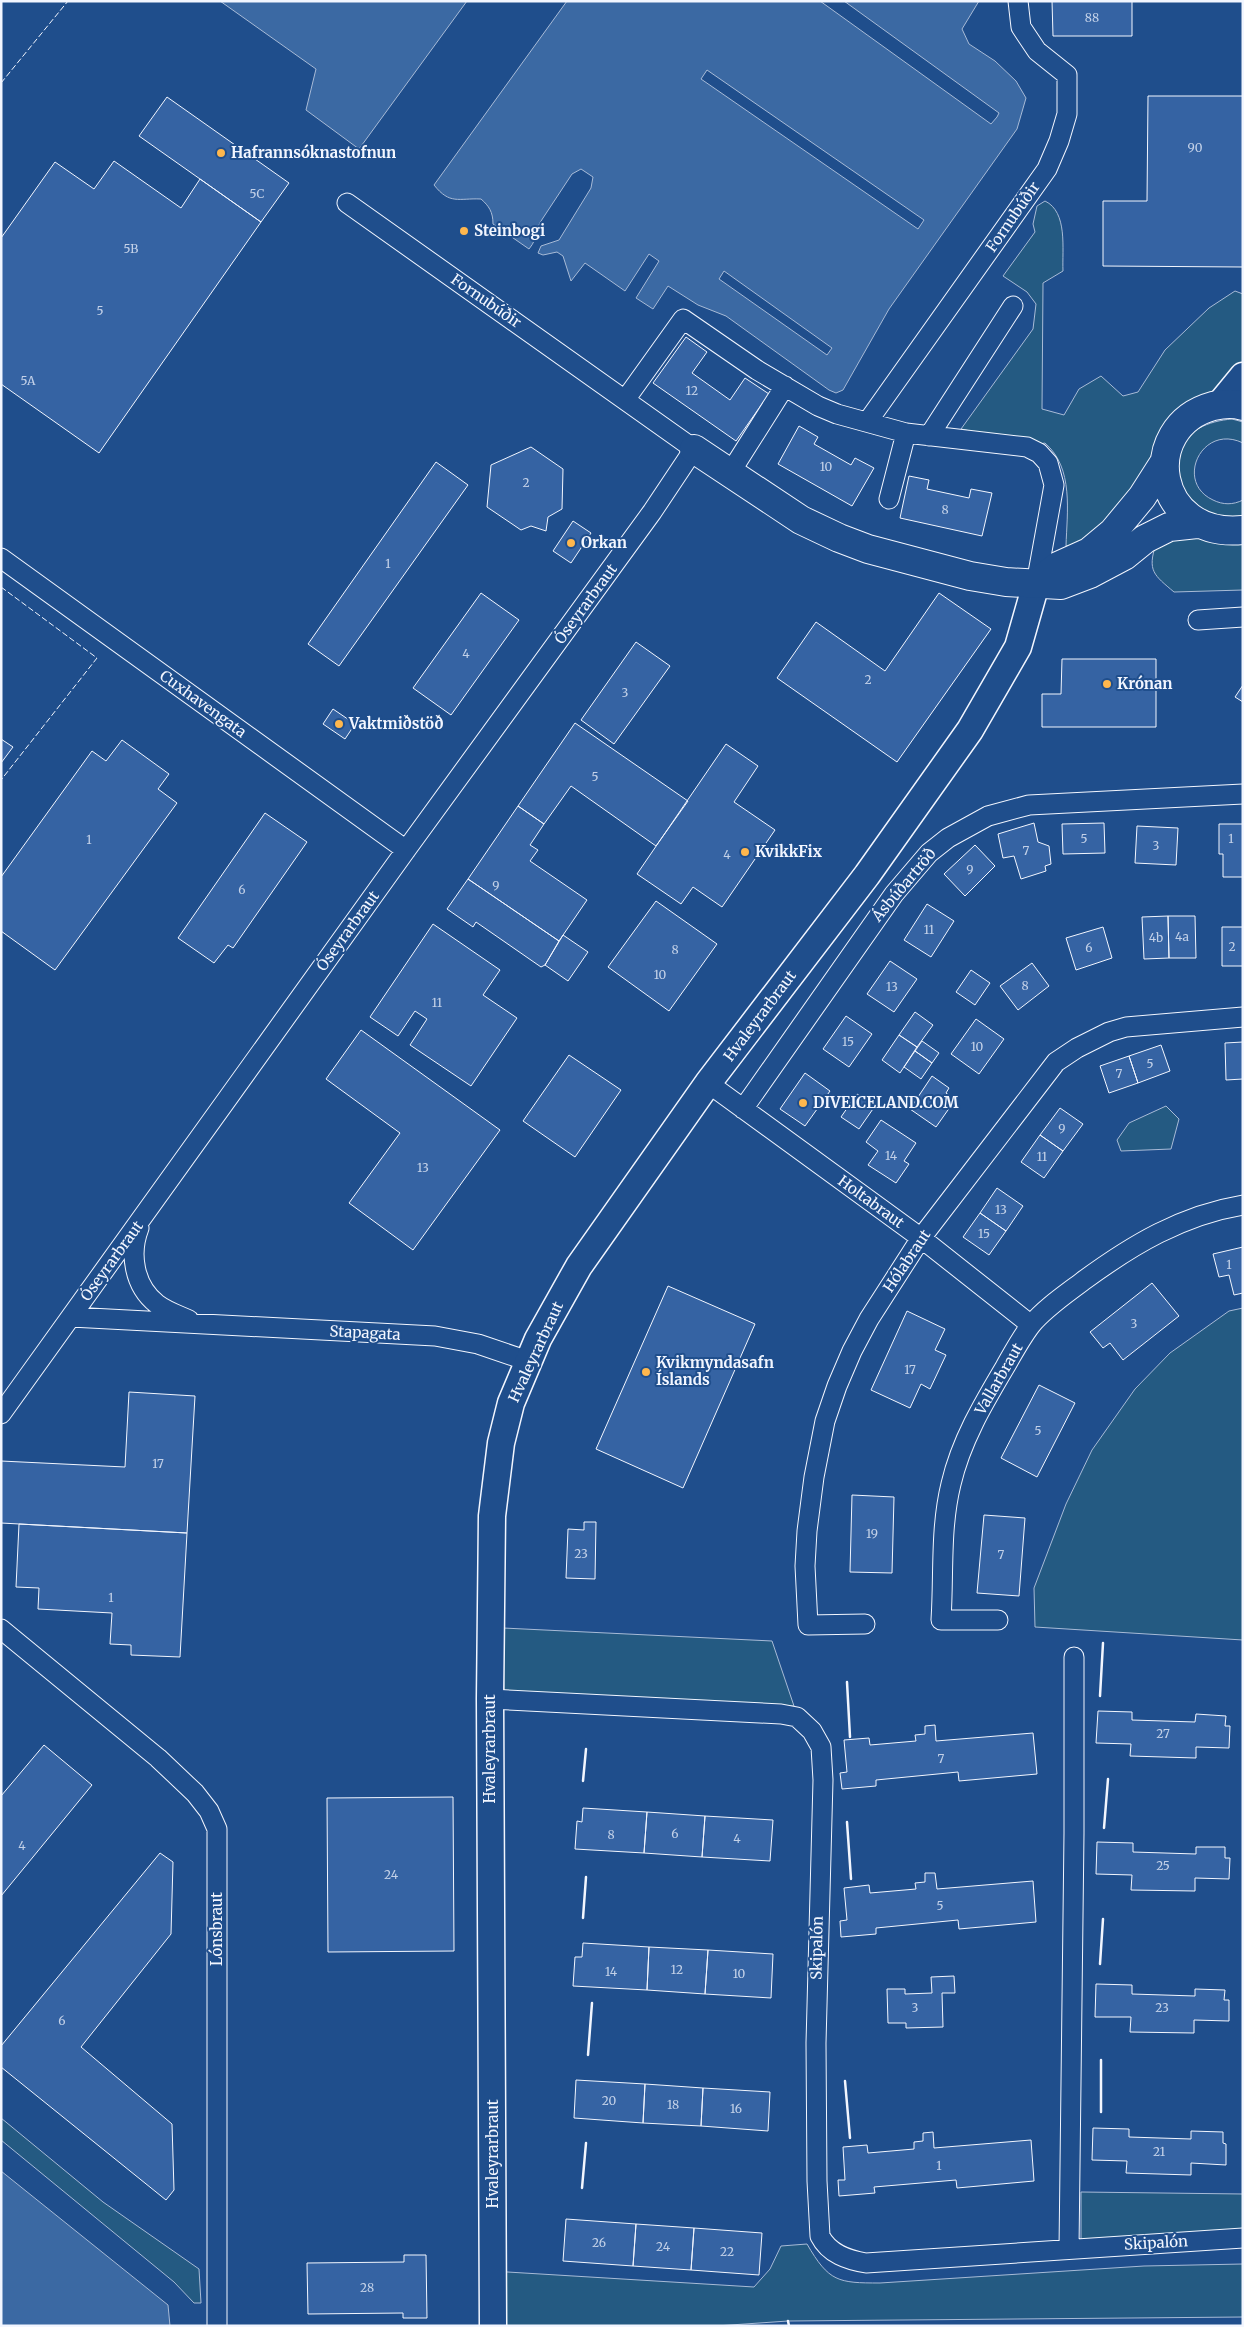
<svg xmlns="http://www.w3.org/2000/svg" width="1244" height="2327" font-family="Merriweather,serif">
<rect width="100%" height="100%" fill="#1f4e8c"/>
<!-- green -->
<path fill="#245a82" stroke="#a8bbd7" d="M1045,201c23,11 17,48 18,70l-20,12 -1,126 22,6 15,-26 22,-13 22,20 15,-4 27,-42 44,-42 26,-17 8,3v69l-16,23 -48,24 -15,15 -9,19 -8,25 -11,23 -55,53 -15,1c1,-34 8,-78 -21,-103l-10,2 -74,-16 72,-100 3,-25 -9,-12 -24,-16 32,-44 -2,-8 4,-18z
M1232,419l11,3v21c-41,-20 -69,39 -30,57 10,5 20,5 30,0v23l-29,1 -37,-35c0,-10 -3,-25 0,-35 8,-24 32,-33 55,-35z
M1243,536v54l-69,2c-20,-17 -27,-21 -18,-48l31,-7 22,3z
M1166,1106l13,13 -8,30 -50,2 -4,-11 12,-17z
M1243,1308v332l-208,-13 -1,-39 32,-84 26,-54 43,-61 35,-36 59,-42z
M503,1628l269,13 22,65 -290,3z
M1,2118l102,84 96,67 2,34h-7l-20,-21 -173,-142z
M1081,2192l162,2v49l-162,-1z
M807,2244c22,38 31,39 73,39l264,-17 99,-2v53l-455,4 -72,5h-228l3,-55 263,16 16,-18 11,-23z"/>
<!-- water -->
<path fill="#3b69a3" stroke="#a8bbd7" d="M220,1h247l-108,148 -53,-39 10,-41z
M567,1h412l-17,28 7,15 26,17 21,20 10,17 -9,31 -128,180 -46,81 -7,3 -7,-3 -103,-74 -28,-11 -30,-19 -15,23 -17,-11 23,-37 -10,-7 -24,37 -40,-28 -14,18 -8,-25 -6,-4 -14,3 -5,-2 3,-7 18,-6 32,-52 2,-11 -12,-8 -9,5 -29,44c-9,12 -4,19 -14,31l-36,-25c0,-12 -4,-18 -12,-25 -23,-1 -31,6 -47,-14z
M1,2171l167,134 2,21h-169z"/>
<!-- pier -->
<path fill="#1f4e8c" stroke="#a8bbd7" d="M820,1h24l155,112 -2,4 -6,7z
M707,70l217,150 -6,9 -217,-150z
M724,271l108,77 -5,7 -108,-76z"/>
<!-- building -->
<path fill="#3563a3" stroke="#f2f6ff" d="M1052,1h80v35h-79z
M1148,96h95v171l-140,-1v-65h44z
M167,97l122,86 -28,39 -122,-86z
M114,161l67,47 19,-29 61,43 -162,231 -98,-69v-146l54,-76 39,27z
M686,337l21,15 -15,21 38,27 15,-22 24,16 -33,47 -83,-58z
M799,426l19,11 -4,7 37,21 4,-7 19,10 -22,38 -74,-42z
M531,447l32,22 -1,40 -14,8 -2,14 -15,-5 -10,4 -34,-23 4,-42z
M436,462l32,23 -129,181 -31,-22z
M909,476l20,4 -2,9 42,9 2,-9 21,4 -10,43 -82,-18z
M573,521l18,12 -20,30 -18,-12z
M481,593l38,27 -68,95 -38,-27z
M939,593l52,36 -94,133 -120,-84 39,-56 69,49z
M636,642l34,24 -56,78 -33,-24z
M1062,659h94v68h-114v-33h19z
M1243,685v17l-8,-5z
M333,709l22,15 -10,15 -22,-15z
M575,723l113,78 -32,45 -85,-60 -27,38 -26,-18z
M1,739l12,8 -12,16z
M122,740l47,34 -11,15 19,14 -122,167 -54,-39v-54l91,-126 14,10z
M726,744l32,22 -24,36 41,28 -53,77 -29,-20 -12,17 -44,-30z
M518,806l26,18 -14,21 8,5 -8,11 57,39 -28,41 -91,-62z
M265,813l42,29 -74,106 -5,-3 -14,18 -36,-25z
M1034,823l4,19 11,4 2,18 -6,2 1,5 -25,8 -7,-23 -11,2 -5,-24z
M1104,823l1,30 -42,1 -1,-30z
M1219,824h24v53h-20v-23h-4z
M1137,826l41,2 -2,37 -41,-2z
M975,845l20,21 -30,30 -21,-22z
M468,879l91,62 -14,24 -4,2 -65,-45 -3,5 -26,-18z
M656,901l61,43 -48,67 -61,-44z
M927,904l27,17 -23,36 -27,-17z
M1168,916l1,42 -25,1 -2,-42z
M1168,916h27l1,42h-27z
M433,924l67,46 -17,25 34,23 -46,68 -61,-41 17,-26 -12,-8 -17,25 -28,-19z
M1103,927l9,31 -36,12 -10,-32z
M1222,927h21v39h-21z
M563,935l25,17 -20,29 -23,-16z
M890,961l27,18 -23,33 -27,-18z
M1032,963l17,23 -31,24 -18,-24z
M971,970l19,13 -15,22 -19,-13z
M915,1012l18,13 -16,22 -18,-12z
M846,1016l26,18 -23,33 -26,-18z
M976,1019l28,20 -25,35 -28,-20z
M361,1030l139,100 -87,120 -64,-47 51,-70 -74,-54z
M899,1035l18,12 -17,26 -18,-13z
M922,1041l17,12 -7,10 -17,-12z
M1243,1042v37l-17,1 -1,-37z
M1161,1045l9,26 -32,12 -9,-27z
M915,1051l17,12 -11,16 -17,-12z
M569,1055l52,35 -46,67 -52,-36z
M1129,1056l9,27 -29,10 -9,-27z
M805,1073l25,18 -25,35 -25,-17z
M932,1076l17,12 -3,5 9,7 -19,27 -26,-18z
M857,1094l18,12 -16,23 -18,-12z
M1060,1108l23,16 -20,27 -23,-16z
M881,1120l35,23 -12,18 5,3 -13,19 -28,-18 10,-14 -12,-9z
M1040,1135l23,16 -19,27 -23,-16z
M997,1188l26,18 -17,25 -26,-18z
M980,1213l26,18 -17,24 -26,-18z
M1243,1247v46l-9,2 -5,-20 -10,2 -6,-23z
M1152,1283l27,33 -56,44 -13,-17 -7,5 -13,-16z
M668,1286l87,38 -72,164 -87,-39z
M907,1311l38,18 -10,21 11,5 -16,34 -9,-5 -11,24 -39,-18z
M1039,1385l36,18 -38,74 -36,-19z
M129,1392l66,4 -8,137 -186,-10v-62l124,6z
M852,1495l42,2 -2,76 -42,-1z
M984,1515l41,3 -6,78 -42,-3z
M584,1522h12l-1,57 -29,-1 2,-49 16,1z
M19,1524l168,9 -7,124 -49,-2v-10l-21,-1 2,-31 -74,-4 1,-21 -23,-1z
M1098,1711l34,1v8l63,2 1,-8 30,2 -1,10h5l-1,22 -33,-1v11l-66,-2 1,-12 -35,-1z
M935,1725l1,16 97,-8 4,41 -78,7 -1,-9 -82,8v6l-34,3 -2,-16 7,-1 -3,-32 25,-2 1,7 46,-4 -1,-6 10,-1v-8z
M44,1745l48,40 -91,111v-100z
M453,1797l1,154 -126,1 -1,-154z
M583,1808l64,4 -3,41 -69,-4 2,-28 5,1z
M647,1812l58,4 -3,41 -58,-4z
M705,1816l68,4 -3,41 -68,-4z
M1097,1842l36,1v9l63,2v-7h29v11h5l-1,21 -34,-1v13l-64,-1 1,-15 -36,-1z
M160,1853l13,9 -2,72 -90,113 91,77 2,66 -8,10 -165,-133v-21z
M925,1873h10l2,16 96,-8 3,41 -77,7 -1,-9 -82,8v6l-35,3 -1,-16 7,-1 -3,-32 25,-3 1,8 46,-4 -1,-6 10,-1z
M583,1943l66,4 -2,43 -74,-4 2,-29h7z
M649,1947l59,3 -3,44 -58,-4z
M708,1950l65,4 -2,44 -66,-4z
M954,1976l1,17h-13l1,34 -37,1v-5h-18l-1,-34h18v5l27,-1 -1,-16z
M1096,1984l36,1v9l63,2v-7l30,1 -1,10h5v21l-35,-1v13l-64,-1 1,-15h-36z
M576,2080l69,4 -2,39 -69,-5z
M645,2084l58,4 -2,38 -58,-3z
M703,2088l67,4 -2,39 -67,-5z
M1093,2128l36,1v8l62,2v-8l32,1v11l3,1v21l-35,-2v12l-65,-2 1,-12 -35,-1z
M933,2132l1,16 97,-8 3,41 -77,7 -1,-8 -82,7 1,6 -36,3 -1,-16h7l-2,-33 24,-2 1,8 46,-4v-7l9,-1v-8z
M566,2219l70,5 -3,42 -70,-5z
M636,2224l58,4 -3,42 -58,-4z
M694,2228l68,5 -3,42 -68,-5z
M404,2255h22l1,63h-24v-5l-95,1 -1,-51 97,-1z"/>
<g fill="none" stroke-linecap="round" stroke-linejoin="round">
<!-- street casing -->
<g stroke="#f2f6ff" stroke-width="21">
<path id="street" d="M625,400l58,-81 74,51 61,36 19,8 69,19 121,14 12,6 9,10 6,22 -18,99
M868,421l179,-252 12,-28 8,-27v-39l-30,-24 -16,-24 -3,-26
M929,436l84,-130
M730,473l55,-87
M889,499l17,-66
M1,558l405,292
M1198,620l45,-3
M708,1083l213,155 110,87
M743,1109l151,-215 35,-41 19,-15 40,-22 41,-11 214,-11
M139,1228c-10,26 -5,58 18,76 9,7 21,11 32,16
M71,1317l364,19 43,8 50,17
M1,1414l405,-564 246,-338 42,-63 -347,-246
M998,1620h-57c3,-46 -1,-91 10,-136 10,-43 32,-80 54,-117 8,-14 16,-29 26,-42 14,-17 35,-31 52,-44 49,-36 99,-66 160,-76
M865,1624l-57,1 -3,-59 2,-35 7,-54 11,-56 12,-35 15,-35 17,-32 52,-81 135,-176 21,-14 32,-16 17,-5 117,-10
M1,1629l157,129 37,35 14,18 8,18v497
M490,1699l291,15 16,3 15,14 9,16 2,33 -7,263 1,138 3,55c9,18 28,24 46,27l377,-25
M1069,2249l5,-416v-176"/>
</g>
<!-- secondary casing -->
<g stroke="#f2f6ff" stroke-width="29">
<path id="secondary" d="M1220,404l23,-28
M493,2326l-3,-627 2,-183 9,-73 10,-40 27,-64 41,-73 129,-183 159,-208 103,-145 48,-83 18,-63"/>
</g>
<!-- primary casing -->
<g stroke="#f2f6ff" stroke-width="30">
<path id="primary" d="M1243,406c-9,-3 -21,-2 -30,0 -76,21 -59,133 30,124
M694,449l107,71 38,18 29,11 102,27 36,6 55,3 29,-11 34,-18 21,-17 24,-12 28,-3
M1039,581l19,-15 31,-14 24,-20 29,-35 23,-36"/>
</g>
<!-- street -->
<use href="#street" stroke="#1f4e8c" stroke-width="19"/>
<!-- secondary -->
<use href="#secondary" stroke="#1f4e8c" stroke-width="26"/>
<!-- primary -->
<use href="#primary" stroke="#1f4e8c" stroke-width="28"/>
<!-- fence -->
<path stroke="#f2f6ff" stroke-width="1" stroke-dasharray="6 2.5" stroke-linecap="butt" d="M1,83l67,-82
M1,587l96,71 -96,122"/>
<!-- wall -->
<path stroke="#f2f6ff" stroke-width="2.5" d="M847,1682l3,55
M1100,1696l3,-53
M583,1781l3,-32
M847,1822l4,57
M1104,1828l4,-49
M583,1918l3,-41
M1100,1964l3,-45
M588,2055l4,-52
M845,2081l5,57
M1101,2112v-52
M582,2188l4,-45
M788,2321l1,5"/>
</g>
<!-- markers -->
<g fill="#ffb74d" stroke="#1f4e8c" stroke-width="2">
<circle cx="221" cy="153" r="5"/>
<circle cx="464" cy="231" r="5"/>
<circle cx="571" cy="543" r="5"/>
<circle cx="1107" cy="684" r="5"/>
<circle cx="339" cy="724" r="5"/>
<circle cx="745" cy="852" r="5"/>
<circle cx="803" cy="1103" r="5"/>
<circle cx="646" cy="1372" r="5"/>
</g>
<g text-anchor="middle" stroke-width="4" stroke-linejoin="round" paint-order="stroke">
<!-- number labels -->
<g font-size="12" fill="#c3d1e8">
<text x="1092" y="22">88</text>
<text x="1195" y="152">90</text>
<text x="257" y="198">5C</text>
<text x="131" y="253">5B</text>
<text x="100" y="315">5</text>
<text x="28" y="385">5A</text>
<text x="692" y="395">12</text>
<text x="826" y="471">10</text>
<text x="526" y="487">2</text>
<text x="945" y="514">8</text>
<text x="388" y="568">1</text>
<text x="466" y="658">4</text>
<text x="868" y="684">2</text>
<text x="625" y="697">3</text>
<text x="595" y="781">5</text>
<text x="1084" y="843">5</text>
<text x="1231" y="843">1</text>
<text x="89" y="844">1</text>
<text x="1156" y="850">3</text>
<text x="1026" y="855">7</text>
<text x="727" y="859">4</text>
<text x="970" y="874">9</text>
<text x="496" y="890">9</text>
<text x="242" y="894">6</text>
<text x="929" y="934">11</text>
<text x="1182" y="941">4a</text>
<text x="1156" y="942">4b</text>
<text x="1232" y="951">2</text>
<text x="1089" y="952">6</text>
<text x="675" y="954">8</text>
<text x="660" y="979">10</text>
<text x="1025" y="990">8</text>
<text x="892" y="991">13</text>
<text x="437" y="1007">11</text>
<text x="848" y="1046">15</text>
<text x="977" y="1051">10</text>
<text x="1150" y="1068">5</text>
<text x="1119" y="1078">7</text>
<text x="1062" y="1133">9</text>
<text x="891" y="1160">14</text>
<text x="1042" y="1161">11</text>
<text x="423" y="1172">13</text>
<text x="1001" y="1214">13</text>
<text x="984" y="1238">15</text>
<text x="1229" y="1269">1</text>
<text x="1134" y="1328">3</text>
<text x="910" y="1374">17</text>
<text x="1038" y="1435">5</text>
<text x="158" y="1468">17</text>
<text x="872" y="1538">19</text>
<text x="581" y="1558">23</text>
<text x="1001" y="1559">7</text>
<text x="111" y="1602">1</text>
<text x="1163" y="1738">27</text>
<text x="941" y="1763">7</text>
<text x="675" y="1838">6</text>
<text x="611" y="1839">8</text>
<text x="737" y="1843">4</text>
<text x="22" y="1850">4</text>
<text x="1163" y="1870">25</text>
<text x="391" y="1879">24</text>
<text x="940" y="1910">5</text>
<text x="677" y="1974">12</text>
<text x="611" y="1976">14</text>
<text x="739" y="1978">10</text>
<text x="915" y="2012">3</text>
<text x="1162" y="2012">23</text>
<text x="62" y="2025">6</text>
<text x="609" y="2105">20</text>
<text x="673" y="2109">18</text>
<text x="736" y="2113">16</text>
<text x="1159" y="2156">21</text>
<text x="939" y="2170">1</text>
<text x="599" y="2247">26</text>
<text x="663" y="2251">24</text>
<text x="727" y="2256">22</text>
<text x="367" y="2292">28</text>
</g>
<!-- poi labels -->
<g font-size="15" font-weight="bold" fill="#f2f6ff" stroke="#1f4e8c" text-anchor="start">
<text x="231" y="158">Hafrannsóknastofnun</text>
<text x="474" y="236">Steinbogi</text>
<text x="581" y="548">Orkan</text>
<text x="1117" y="689">Krónan</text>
<text x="349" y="729">Vaktmiðstöð</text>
<text x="755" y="857">KvikkFix</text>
<text x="813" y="1108">DIVEICELAND.COM</text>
<text x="656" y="1368">Kvikmyndasafn<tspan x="656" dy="17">Íslands</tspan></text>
</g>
<!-- street labels -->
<g font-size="15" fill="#f2f6ff" stroke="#1f4e8c">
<text transform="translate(1013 217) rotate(-55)" y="5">Fornubúðir</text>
<text transform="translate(486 301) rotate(35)" y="5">Fornubúðir</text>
<text transform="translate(586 604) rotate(-54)" y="5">Óseyrarbraut</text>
<text transform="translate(203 704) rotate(36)" y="5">Cuxhavengata</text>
<text transform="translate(904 885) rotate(-50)" y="5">Ásbúðartröð</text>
<text transform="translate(348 931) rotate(-54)" y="5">Óseyrarbraut</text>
<text transform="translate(760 1016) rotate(-53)" y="5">Hvaleyrarbraut</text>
<text transform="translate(871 1202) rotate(36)" y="5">Holtabraut</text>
<text transform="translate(112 1261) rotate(-54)" y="5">Óseyrarbraut</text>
<text transform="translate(907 1261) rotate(-56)" y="5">Hólabraut</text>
<text transform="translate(365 1333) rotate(3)" y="5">Stapagata</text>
<text transform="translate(536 1352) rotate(-65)" y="5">Hvaleyrarbraut</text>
<text transform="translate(999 1379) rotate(-60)" y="5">Vallarbraut</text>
<text transform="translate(490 1749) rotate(-90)" y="5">Hvaleyrarbraut</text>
<text transform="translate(217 1929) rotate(-90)" y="5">Lónsbraut</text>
<text transform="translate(817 1948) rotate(-89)" y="5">Skipalón</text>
<text transform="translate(493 2154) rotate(-90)" y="5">Hvaleyrarbraut</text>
<text transform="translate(1156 2243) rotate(-3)" y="5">Skipalón</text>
</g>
</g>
<!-- border -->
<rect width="1244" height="2327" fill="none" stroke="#f2f6ff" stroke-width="5"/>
</svg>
